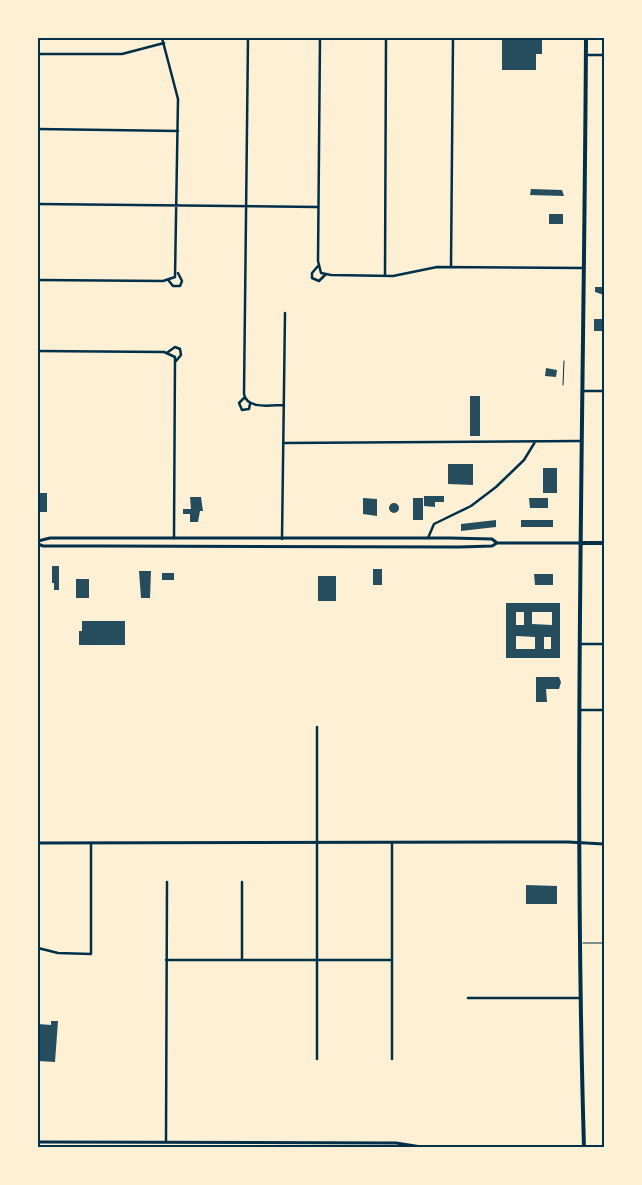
<svg xmlns="http://www.w3.org/2000/svg" width="642" height="1185" font-family="Spectral,serif">
<rect width="100%" height="100%" fill="#fdf0d5"/>
<!-- building -->
<path fill="#264d5e" fill-rule="evenodd" d="M502,38h34v2h6v14h-6v16h-34z
M531,189l31,1 2,6 -34,-1z
M549,214h14v10h-14z
M595,287h9v8l-9,-3z
M594,319h10v12h-10z
M546,368l11,2 -1,7 -11,-1z
M470,396h10v40h-10z
M448,464h25v21l-25,-1z
M543,468h14v25h-14z
M38,493h9v19h-9z
M424,496h20v6h-9v5l-11,-1z
M190,497h11l2,14h-3l-2,11h-8v-8h-7v-5h8z
M363,498l14,1v17l-14,-2z
M413,498h10v22h-10z
M529,498h19v10h-18z
M389 508a5 5 0 1 1 10 0a5 5 0 1 1-10 0Z
M496,520v7l-35,4v-7z
M521,520h32v7h-32z
M52,566h7v24h-5v-7h-2z
M373,569h9v16h-9z
M139,571h12l-1,27h-9z
M162,573h12v7h-12z
M534,574h19v11h-18z
M318,576h18v25h-18z
M76,579h13v19h-13z
M506,603h54v55h-54zM516,612h8v13h-8zM532,612h20v13l-20,-1zM516,636l19,1v12h-19zM544,637h7v12h-7z
M82,621h43v24h-46v-14h3z
M536,677h23l2,5 -2,7h-13l1,13h-11z
M526,885l31,1v18h-31z
M51,1021h7l-3,41 -17,-1v-37l13,1z"/>
<g fill="none" stroke-linecap="round" stroke-linejoin="round">
<!-- service -->
<path stroke="#003049" stroke-width="1" d="M563,385l1,-24
M583,943h21"/>
<!-- minor -->
<path stroke="#003049" stroke-width="2.5" d="M248,38l-4,356c3,16 27,11 40,11
M320,38l-2,223 3,12 10,2 62,1 44,-9 145,1
M38,54h84l42,-11
M586,55h18
M38,129l140,2
M38,204l280,3
M318,266l-6,7v5l7,3 6,-6
M451,267l2,-229
M385,276l1,-238
M38,280l125,1 12,-4 3,-178 -16,-61
M169,281l4,5h7l2,-5 -4,-8
M38,351l126,1 11,5 -1,181
M168,352l7,-5 5,2 1,6 -5,6
M583,391h21
M245,397l-6,6 3,7 7,-1 1,-5
M283,443l298,-2
M428,538l6,-14 37,-18 25,-19 28,-27 11,-18
M282,539l3,-226
M580,644h24
M580,710h24
M38,948l20,5 33,1v-111
M166,960h226
M242,960v-78
M468,998h113
M317,1059v-332
M392,1059v-216
M166,1142l1,-260"/>
<!-- tertiary -->
<path stroke="#003049" stroke-width="3" d="M38,541l12,-3h400l42,1 5,4
M38,544l5,2h58l359,1 32,-1 5,-3h83
M38,843l530,-1 36,2
M38,1142l358,1 32,5"/>
<!-- secondary -->
<path stroke="#003049" stroke-width="4" d="M580,543h24
M584,1148c-11,-370 0,-741 2,-1110"/>
</g>
<!-- border -->
<rect width="642" height="1185" fill="none" stroke="#fdf0d5" stroke-width="78"/>
<rect x="39" y="39" width="564" height="1107" fill="none" stroke="#003049" stroke-width="2"/>
</svg>
